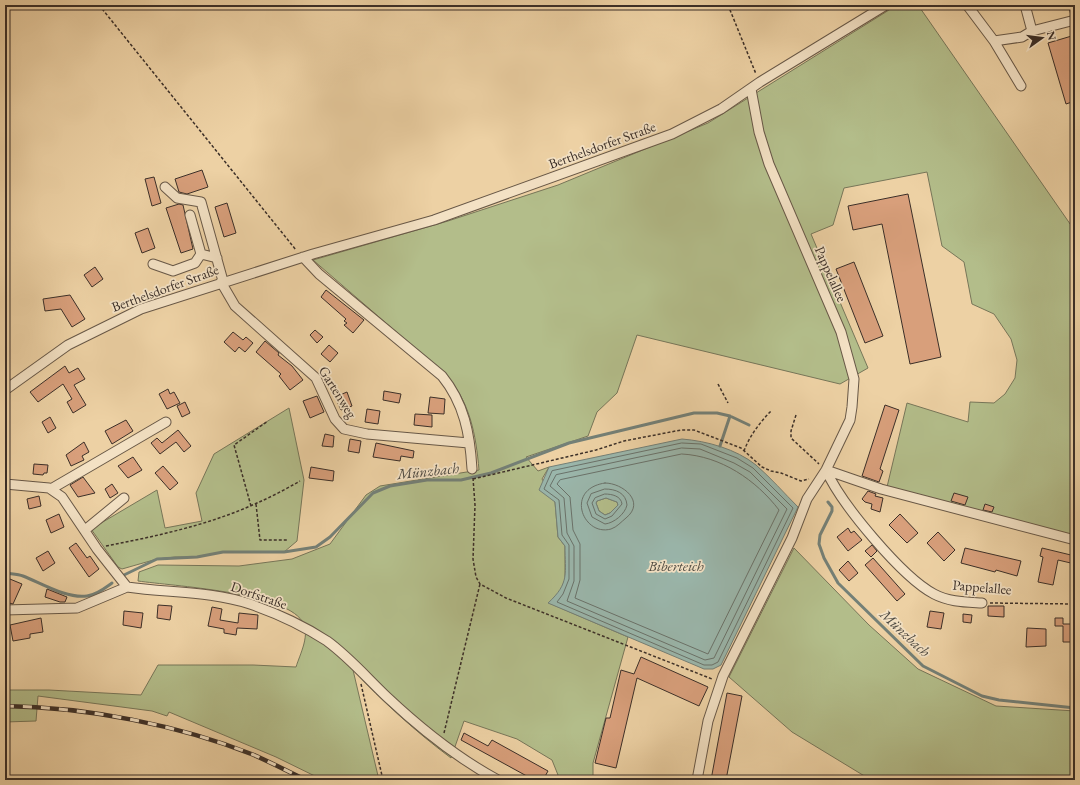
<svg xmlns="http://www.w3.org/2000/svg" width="1080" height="785" font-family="'EB Garamond',serif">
<rect width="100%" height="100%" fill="#edd1a4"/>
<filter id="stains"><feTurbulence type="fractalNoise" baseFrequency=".005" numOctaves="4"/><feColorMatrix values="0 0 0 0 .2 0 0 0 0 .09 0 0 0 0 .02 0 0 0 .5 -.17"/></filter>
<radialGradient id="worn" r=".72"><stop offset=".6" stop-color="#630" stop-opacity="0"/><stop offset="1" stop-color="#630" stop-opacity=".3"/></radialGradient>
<!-- green -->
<path fill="#b3bd8a" stroke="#777659" d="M897,5h21l157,226v306l-188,-50 20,-84 61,19 2,-20 24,1 11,-9 10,-16 2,-18 -6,-21 -17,-25 -22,-10 -8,-42 -22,-16 -15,-74 -83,16 -11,37 -22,9 57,134 -28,16 -203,-49 -20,58 -20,19 -9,24 -62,21 12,14 11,-4 -7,12 13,23 3,35 7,9v33l-5,13 -11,11 79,34 -35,126v17h-33l-8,-20 -35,-21 -53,-18 -13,37c-35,-26 -68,-56 -98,-88l26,110h-56l-47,-23 -107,-45 -2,4 -15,-5 -114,-15 -2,25 -31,1v-32h44l92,5 17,-30h95l43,2c4,-13 15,-33 6,-46 -19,-29 -129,-35 -164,-40l1,-9 19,-7 81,1 53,-7 38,-15 36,-49 14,-9 99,-16c-3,-35 -9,-69 -34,-96l-132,-114 135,-39 110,-36 150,-62z
M289,408l15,72 -7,61 -13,11h-61l-26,5h-22l-18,2 -35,10 -4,-2 -27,-38 66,-39 8,38 37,-7 -6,-28 18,-39z
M606,498l11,4 1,3 -8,8 -5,2 -6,-4 -3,-8 1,-2z
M794,548l75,77 49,44 78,37 79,5v69h-204l-79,-48 -63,-55z"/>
<!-- water -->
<path fill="#9ab6ab" stroke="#748077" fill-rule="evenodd" d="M682,439c25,2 54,10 74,26 15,13 28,28 42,42l-77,158 -8,4h-9l-156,-66c22,-20 17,-30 17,-57l-7,-9 -3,-35 -16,-12 10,-23zM606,498l11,4 1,3 -8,8 -5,2 -6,-4 -3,-8 1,-2z"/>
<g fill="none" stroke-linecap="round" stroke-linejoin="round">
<!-- shore -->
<path stroke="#6a726a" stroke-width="1" d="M682,443l19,1 36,14 16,10 40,40 -75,154 -6,3h-8l-147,-63 6,-8 6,-15v-34l-7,-10 -3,-35 -15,-11 8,-18z
M682,448l18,1 34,14 16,9 37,37 -73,149 -9,2 -138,-59 7,-20v-35l-7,-13 -3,-35 -14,-12 6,-11z
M682,454c39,2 74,26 97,56l-71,144 -133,-56 5,-18v-36l-7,-14 -3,-33 -13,-13 3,-4z
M605,483c18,0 41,19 21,35 -5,4 -9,9 -15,11 -28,8 -47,-40 -6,-46z
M605,489c11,0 21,4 22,16 -2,9 -13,18 -22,19l-13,-7 -5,-14 4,-9z
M605,494c7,0 16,2 17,10l-10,12 -7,3 -9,-5 -4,-11 3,-5z"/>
<!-- stream -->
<path stroke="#748077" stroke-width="3" d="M720,446l10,-30
M828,502l4,5v4l-12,24 -1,9 5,14 14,25 85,83 59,30 17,4 76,8
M5,573c6,1 13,1 18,3 18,7 44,23 64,20 10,-1 18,-8 25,-13
M124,575l33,-16 40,-2 26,-5h61l32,-5 14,-10 43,-44 17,-7 37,-6h34l30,-7 78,-30 125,-30h23l13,3 19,9"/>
</g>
<!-- building -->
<path fill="#d89f7b" stroke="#3b2f28" d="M1075,35v66l-9,3 -18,-61z
M202,170l6,17 -21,7 -8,-2 -4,-13z
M154,177l7,26 -9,3 -7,-27z
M908,194l33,163 -31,7 -28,-140 -29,6 -5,-24z
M227,203l9,30 -12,4 -9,-30z
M179,204l4,1 10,44 -12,4 -15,-45z
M148,228l7,20 -13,5 -7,-20z
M854,262l29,74 -18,7 -29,-74z
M95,267l8,12 -11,8 -8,-12z
M326,290l38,30 -11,13 -9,-8 3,-2 -3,-2 2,-2 -25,-22z
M70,295l15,24 -13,8 -11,-18 -16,2 -2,-12z
M315,330l8,7 -6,6 -7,-8z
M233,332l10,8 3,-3 7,6 -8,9 -6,-5 -4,5 -11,-10z
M265,341l14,12 -1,2 14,11 11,14 -13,10 -11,-14 2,-2 -25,-22z
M329,345l9,8 -8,9 -9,-8z
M65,366l4,7 9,-5 7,11 -11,6 12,20 -13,8 -6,-11 5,-3 -9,-15 -25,18 -8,-10z
M168,389l2,5 4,-2 6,11 -13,6 -8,-15z
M384,391l17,3 -2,9 -16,-3z
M347,392l5,14 -11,4 -6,-13z
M317,396l7,16 -14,6 -7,-17z
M430,397l15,2 -1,15 -16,-1z
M185,402l5,11 -8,4 -5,-11z
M885,405l14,5 -19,59 3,2 -4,11 -17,-6z
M367,409l13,2 -2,13 -13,-2z
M415,414l17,1v12l-18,-2z
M50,417l6,11 -8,5 -6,-11z
M126,420l7,11 -21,13 -7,-13z
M178,430l13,16 -7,6 -8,-10 -16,12 -9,-11 6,-5 5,5z
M325,434l9,2 -1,11 -11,-1z
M350,439l11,2 -2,12 -11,-2z
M84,442l5,10 -7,4 2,4 -13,6 -5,-11z
M376,443l38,8 -1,7 -12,-2 -1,5 -27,-4z
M133,457l9,13 -14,8 -10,-12z
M34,464l14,1 -1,8h-3l-1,2 -10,-1z
M163,466l15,17 -8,7 -15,-17z
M311,467l23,4 -1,10 -24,-3z
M83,477l12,16 -17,4 -8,-12z
M112,484l6,9 -8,5 -5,-9z
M868,491l8,3 -1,2 8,2 -3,14 -9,-3 1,-5 -7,-2 -3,-3z
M954,493l14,4 -3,8 -14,-4z
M39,496l2,10 -12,3 -2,-10z
M985,504l9,3 -2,5 -9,-2z
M59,514l5,13 -13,6 -5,-13z
M900,514l18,19 -11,10 -18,-18z
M848,528l3,5 3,-2 8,9 -14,11 -11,-14z
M938,532l17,18 -11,11 -17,-18z
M76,543l11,15 3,-2 9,13 -10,8 -20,-29z
M872,545l5,6 -6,6 -6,-6z
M965,548l56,13 -4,15 -21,-6 -1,2 -34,-9z
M1042,548l33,8v8l-17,-4 -5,25 -15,-3 5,-25 -3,-1z
M48,551l7,12 -12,8 -7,-13z
M873,558l32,36 -8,7 -32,-36z
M848,561l10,12 -9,8 -10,-11z
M5,577l17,7 -9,20 -8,-2z
M47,589l20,8 -2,5h-5l-15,-5z
M158,605l14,1 -2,14 -13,-2z
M988,606h16v11l-16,-1z
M212,607l10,2 -2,11 18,3 1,-10 19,2 -1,14 -20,-1 -1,7 -12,-2v-4l-16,-3z
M124,611l19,2 -2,15 -18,-3z
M930,611l14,2 -3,16 -14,-2z
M963,614l9,1 -1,8 -8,-1z
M41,618l2,14 -13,2v4l-17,3 -3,-16z
M1055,618h8v6h12v18h-12v-16h-8z
M1027,628l19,1v17l-20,1z
M641,657l67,30 -9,19 -62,-28 -21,90 -21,-5 11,-45h4l11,-48 13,4z
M727,693l15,3 -16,84h-15z
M464,733l24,13 4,-6 56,31 -5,9h-9l-73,-40z"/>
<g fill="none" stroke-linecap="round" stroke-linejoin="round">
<!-- minor casing -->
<g stroke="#685847" stroke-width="11">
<path id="minor" d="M967,5l27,36 27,45
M1025,5l7,26
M1073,5l2,6
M994,41l28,-4 10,-6 43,-11
M165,187l12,11 24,4 22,79
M190,215l11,39 16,4
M303,257l16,17 123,102c22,27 28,58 30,93
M153,264l20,7 22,-8 6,-9
M221,282l14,24 81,72 19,41 9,10 23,5 102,9
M5,390l63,-45 73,-36 172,-55 121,-34 238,-86 49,-25 39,-27 126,-77
M826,470l55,19 194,51
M826,470c15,34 76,107 108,124 15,8 32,8 48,9
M5,484l44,4 13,9 35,52 30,38c41,6 84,4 123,17 26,9 54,22 77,37 22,16 40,37 60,56 34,32 70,61 111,83
M51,489l115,-67
M85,530l39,-32
M5,610l72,-2 50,-21
M697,780l11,-59 15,-45 69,-138 15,-39 19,-29 24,-50 2,-13 2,-28 -13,-47 -72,-168 -10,-32 -8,-43"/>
</g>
<!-- path -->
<path stroke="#3b2f28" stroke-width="1.5" stroke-dasharray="3 2" stroke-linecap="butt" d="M99,5l197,245
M728,5l28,69
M718,384l10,19
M796,415l-5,16v7l28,26
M744,451c5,-14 16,-29 27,-40
M473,478l2,27 -2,54 3,18 4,7 26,14 206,81
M473,479l123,-29 28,-9 57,-11h13l47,18 21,19 9,4 10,2 20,8 8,-2
M256,504l4,36h28
M251,506l-17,-61 34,-24
M106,546c51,-10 103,-21 151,-43 14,-6 29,-14 43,-22
M990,603l85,1
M361,684l22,96
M444,733l36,-149"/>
<!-- minor -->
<use href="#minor" stroke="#f3e1c4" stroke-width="9"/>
<!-- rail casing -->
<g stroke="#3b2f28" stroke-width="4.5">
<path id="rail" d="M5,706c81,1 174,19 249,49 18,8 35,17 52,25"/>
</g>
<!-- rail -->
<use href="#rail" stroke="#f3e1c4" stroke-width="3" stroke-dasharray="9" stroke-linecap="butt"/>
</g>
<g text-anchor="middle" stroke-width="3.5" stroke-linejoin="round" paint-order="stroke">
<!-- street labels -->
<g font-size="14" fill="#3b2f28" stroke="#f3e1c4">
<text transform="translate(602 145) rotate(-20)" y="5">Berthelsdorfer Straße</text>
<text transform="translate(831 274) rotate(66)" y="5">Pappelallee</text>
<text transform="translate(165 288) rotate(-20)" y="5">Berthelsdorfer Straße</text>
<text transform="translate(338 392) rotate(58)" y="5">Gartenweg</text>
<text transform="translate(982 587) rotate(5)" y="5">Pappelallee</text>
<text transform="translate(259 595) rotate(19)" y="5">Dorfstraße</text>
</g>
<!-- water labels -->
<g font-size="15" font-style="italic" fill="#4e4a42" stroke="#f3e1c4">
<text transform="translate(428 471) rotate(-6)" y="5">Münzbach</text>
<text x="676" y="571">Biberteich</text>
<text transform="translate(905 633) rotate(43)" y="5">Münzbach</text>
</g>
</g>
<!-- margin -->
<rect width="1080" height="785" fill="none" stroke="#edd1a4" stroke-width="20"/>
<rect x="6" y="6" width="1068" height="773" fill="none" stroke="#3b2f28" stroke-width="2"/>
<rect x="10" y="10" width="1060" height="765" fill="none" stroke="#3b2f28"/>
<!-- north arrow -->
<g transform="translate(1042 38) rotate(76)" stroke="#f3e1c4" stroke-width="3" paint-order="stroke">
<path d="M0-3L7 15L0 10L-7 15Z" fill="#3b2f28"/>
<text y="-6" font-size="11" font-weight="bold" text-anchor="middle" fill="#3b2f28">N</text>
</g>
<rect width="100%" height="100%" filter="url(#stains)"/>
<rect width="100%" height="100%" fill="url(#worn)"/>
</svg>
